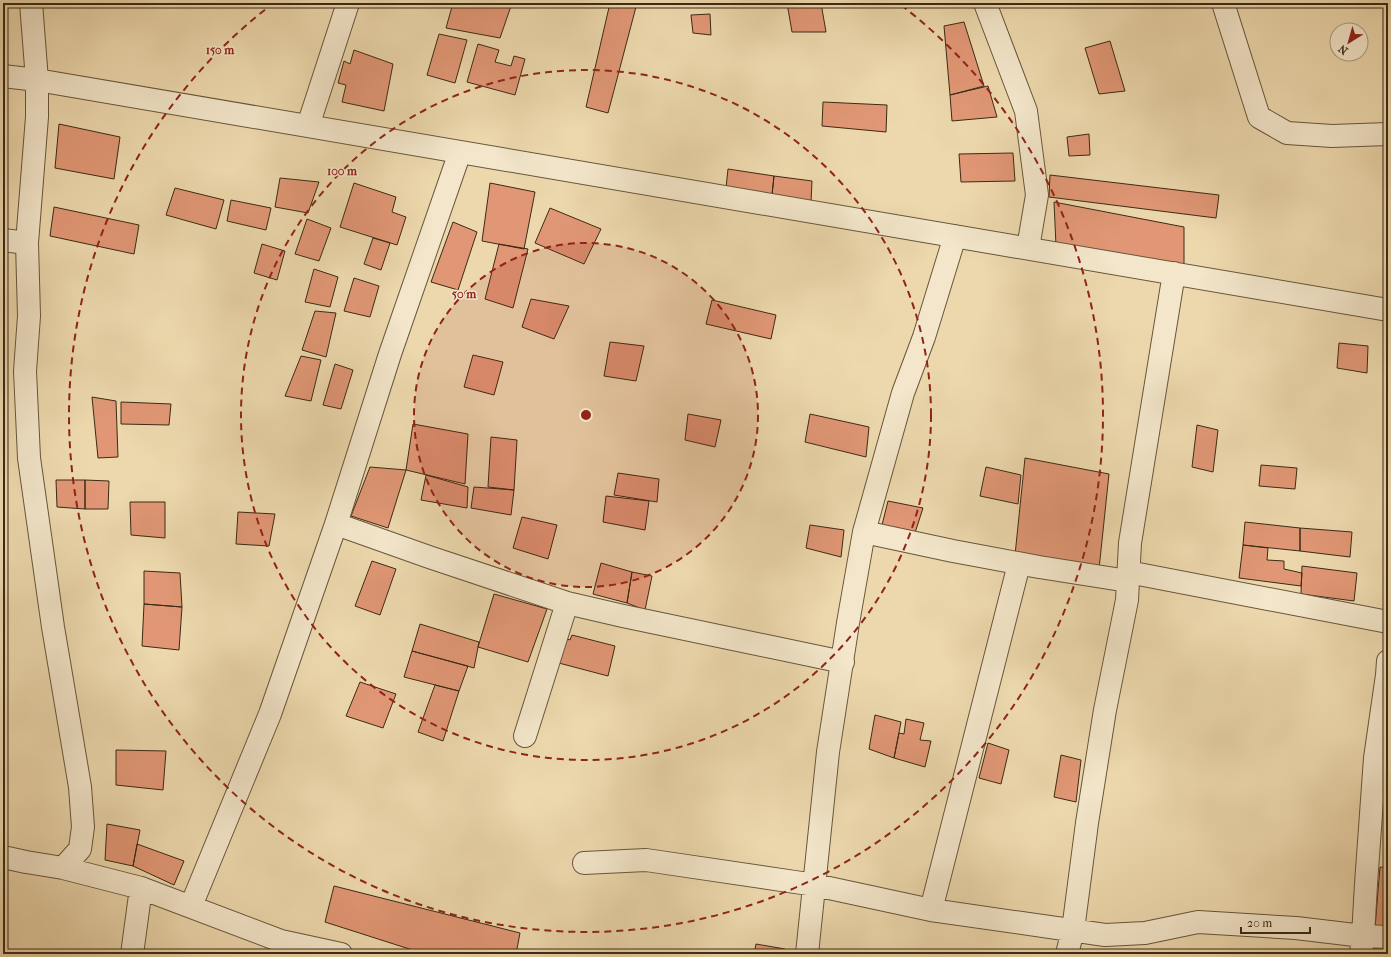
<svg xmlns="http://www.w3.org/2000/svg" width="1391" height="957" font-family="'IM FELL French Canon',serif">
<rect width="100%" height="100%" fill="#edd8ad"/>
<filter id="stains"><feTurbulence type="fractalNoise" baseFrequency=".005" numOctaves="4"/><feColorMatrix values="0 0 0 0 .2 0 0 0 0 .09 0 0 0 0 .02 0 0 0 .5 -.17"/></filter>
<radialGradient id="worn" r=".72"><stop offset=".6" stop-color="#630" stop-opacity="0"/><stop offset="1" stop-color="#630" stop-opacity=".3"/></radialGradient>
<!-- building -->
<path fill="#e19775" stroke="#3b2a14" d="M453,3h59l-12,35 -54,-10z
M610,3h27l-29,110 -22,-6z
M787,3h34l5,29h-34z
M710,14l1,21 -18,-2 -2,-18z
M964,22l20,64 -34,9 -6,-69z
M439,34l28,6 -12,43 -28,-8z
M1110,41l15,50 -26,3 -14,-46z
M478,44l21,6 -4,12 16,4 3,-10 11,3 -10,36 -48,-13z
M354,50l39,14 -9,47 -42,-9 4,-17 -8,-2 6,-22 6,3z
M988,86l9,31 -45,4 -2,-26z
M823,102l64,3 -1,27 -64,-6z
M59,124l61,13 -6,42 -59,-11z
M1089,134l1,21 -21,1 -2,-19z
M1013,153l2,28 -54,1 -2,-28z
M728,169l46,7 -2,19 -46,-7z
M1050,175l169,20 -3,23 -167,-21z
M774,176l38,5 -1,21 -39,-7z
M280,178l39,4 -11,31 -33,-6z
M354,183l42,14 -4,15 14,5 -9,28 -57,-18z
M490,183l45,9 -11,57 -42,-8z
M175,188l49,12 -8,29 -50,-14z
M231,200l40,8 -5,22 -39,-9z
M1054,202l130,25v42l-128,-23z
M54,207l85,18 -5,29 -84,-18z
M550,208l51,21 -17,35 -49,-21z
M307,219l24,9 -12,33 -24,-7z
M453,222l24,10 -19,58 -27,-8z
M373,238l17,5 -9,27 -17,-6z
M262,244l23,7 -8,29 -23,-7z
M499,244l29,5 -15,59 -28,-9z
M314,269l24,8 -8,30 -25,-5z
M354,278l25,8 -9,31 -26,-6z
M531,299l38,7 -15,33 -32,-12z
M712,300l64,15 -5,24 -65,-15z
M315,311l21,2 -10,44 -24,-7z
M610,342l34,4 -8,35 -32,-5z
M1339,343l29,3 -1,27 -30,-5z
M473,355l30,7 -9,33 -30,-8z
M301,356l20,4 -10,41 -26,-5z
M335,364l18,6 -12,39 -18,-4z
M92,397l24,4 2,56 -20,1z
M121,402l50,2 -2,21 -48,-1z
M688,414l33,6 -6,27 -30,-7z
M810,414l59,13 -3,30 -61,-15z
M413,424l55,10 -3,50 -59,-14z
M1197,425l21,5 -5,42 -21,-5z
M491,437l26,3 -3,50 -26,-3z
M1025,458l84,16 -10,95 -84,-14z
M1261,465l36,3 -2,21 -36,-3z
M370,467l36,3 -18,58 -37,-12z
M986,467l35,8 -3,29 -38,-8z
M618,473l41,6 -2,23 -43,-7z
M426,475l42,12 -1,21 -46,-8z
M56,480h29v29l-28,-2z
M85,480l24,1 -1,28h-23z
M474,487l40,3 -3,25 -40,-7z
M606,496l43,5 -4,29 -42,-8z
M888,501l35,7 -9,28 -33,-7z
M130,502h35v36l-34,-3z
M238,512l37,2 -6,32 -33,-2z
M522,517l35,8 -9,34 -35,-11z
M1245,522l55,6v23l-57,-6z
M810,525l34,5 -3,27 -35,-9z
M1300,528l52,4 -2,25 -50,-6z
M1243,545l25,3 -1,12 17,1v8l18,4 -1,13 -62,-8z
M372,561l24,8 -16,46 -25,-9z
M601,563l31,9 -5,31 -34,-9z
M1302,566l55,7 -3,28 -53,-7z
M144,571l36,2 2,34 -38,-3z
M632,572l20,4 -7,34 -18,-7z
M494,594l53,15 -19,53 -50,-15z
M144,604l38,3 -3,43 -37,-4z
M420,624l59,18 -5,26 -62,-17z
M572,635l43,11 -7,30 -53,-14 6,-25 9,3z
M412,651l56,15 -9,25 -55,-14z
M360,682l36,12 -13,34 -37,-12z
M435,685l24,6 -16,50 -25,-9z
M875,715l26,7 -7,36 -25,-9z
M906,719l18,4 -4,17 11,1 -6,26 -31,-9 5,-25 5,1z
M988,743l21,7 -8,34 -22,-6z
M116,750l50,1 -3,39 -47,-5z
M1061,755l20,5 -5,42 -22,-5z
M107,824l33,6 -7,36 -28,-6z
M137,844l47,17 -10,24 -41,-19z
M1380,867l8,1v61l-13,-1z
M334,886l186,47 -4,21h-91l-100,-32z
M756,944l29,5 -2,5h-29z"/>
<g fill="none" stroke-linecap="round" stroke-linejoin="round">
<!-- street casing -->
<g stroke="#68563a" stroke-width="24">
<path id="street" d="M31,3l6,77v37l-10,126 2,73 -4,55 4,87 24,169 27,160 3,40 -3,22 -17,19
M985,3l41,108 11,84 -9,53
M1223,3l36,114 28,16 45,3 56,-2
M3,76l34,4 1351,230
M308,126l40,-123
M3,240l24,3
M336,524l93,33 138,46 56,13 220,46
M864,532l89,19 86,16 89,14
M1128,572l260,50
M525,736l42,-133
M3,857l23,5 37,6 78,20 140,53 60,13
M584,863l62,-3 169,25 116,25 174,25 40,-2 53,-11 98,6 67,8 25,1
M191,906l79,-192 66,-190 54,-170 70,-202
M931,910l88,-346
M132,954l9,-66
M807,954l21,-202 20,-129 16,-91 39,-139 21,-56 31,-101
M1067,954l6,-24 14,-107 18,-113 22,-110 3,-57 44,-270
M1361,954l2,-18 3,-52 9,-126 12,-83 1,-14"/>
</g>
<!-- street -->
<use href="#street" stroke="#f3e6ca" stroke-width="22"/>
</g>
<!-- distance rings -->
<circle cx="586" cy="415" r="172" fill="#8f2418" fill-opacity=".12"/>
<g fill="none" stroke="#8f2418" stroke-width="2" stroke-dasharray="7 5">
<circle cx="586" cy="415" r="172"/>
<circle cx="586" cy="415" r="345"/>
<path d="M901 5A517 517 0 1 1 271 5"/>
</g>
<circle cx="586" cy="415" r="6" fill="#8f2418" stroke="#f3e6ca" stroke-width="2"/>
<g font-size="12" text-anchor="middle" font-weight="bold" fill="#8f2418" stroke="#f3e6ca" stroke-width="3" stroke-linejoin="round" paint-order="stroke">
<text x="220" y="54">150 m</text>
<text x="342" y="175">100 m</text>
<text x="464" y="298">50 m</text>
</g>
<!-- margin -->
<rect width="1391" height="957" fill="none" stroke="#edd8ad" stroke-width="16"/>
<rect x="4" y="4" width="1383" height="949" fill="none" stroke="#3b2a14" stroke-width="2"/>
<rect x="8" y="8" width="1375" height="941" fill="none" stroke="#3b2a14"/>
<!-- north arrow -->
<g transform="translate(1349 42) rotate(217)"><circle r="19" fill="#f3e6ca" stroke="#a99b81"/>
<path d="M0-3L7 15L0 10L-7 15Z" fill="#8f2418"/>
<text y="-6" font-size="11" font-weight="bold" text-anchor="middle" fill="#3b2a14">N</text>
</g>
<!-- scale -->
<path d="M1241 927v6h69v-6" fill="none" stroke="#3b2a14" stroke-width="2"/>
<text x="1247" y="927" font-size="12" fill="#3b2a14" stroke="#f3e6ca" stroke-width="3" paint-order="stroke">20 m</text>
<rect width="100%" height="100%" filter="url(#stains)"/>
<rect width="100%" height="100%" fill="url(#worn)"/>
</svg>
